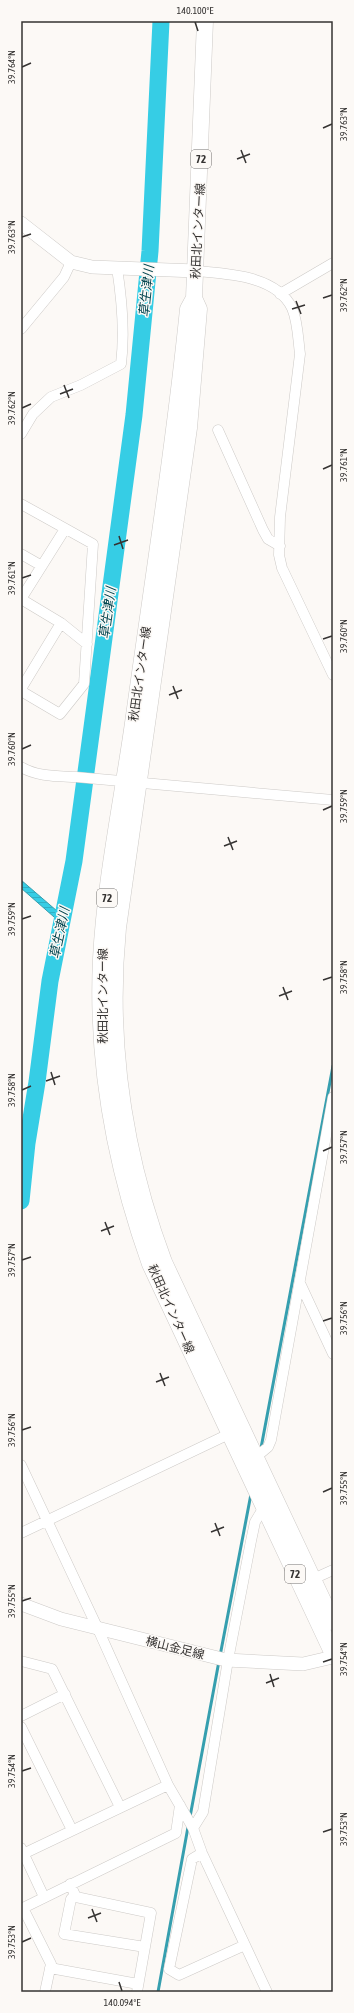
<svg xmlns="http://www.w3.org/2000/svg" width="354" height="2013" font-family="'Asap Condensed','Noto Sans JP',sans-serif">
<defs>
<pattern id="water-rules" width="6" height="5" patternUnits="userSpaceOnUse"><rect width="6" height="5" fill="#36cde5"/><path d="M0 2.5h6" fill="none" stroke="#30b0c5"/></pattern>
</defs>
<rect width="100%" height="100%" fill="#fcf9f6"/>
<!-- water -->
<path fill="url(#water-rules)" stroke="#369faf" d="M21,880l43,37 -2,7 -41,-36z"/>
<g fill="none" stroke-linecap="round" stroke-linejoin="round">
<!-- stream -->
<path stroke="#369faf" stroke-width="3" d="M261,1448l72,-382
M220,1656l31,-162
M190,1817l29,-156
M158,1992l30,-165"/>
<!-- river -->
<path stroke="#36cde5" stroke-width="17" d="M21,1201l6,-58 10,-61 13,-101 24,-120 60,-446 16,-164 11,-230"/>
<!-- minor casing -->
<g stroke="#cdcac7" stroke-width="11">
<path id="minor" d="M196,271c31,3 80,4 96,37 6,14 6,31 8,46l-20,163 -1,38 3,13 51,107
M280,294l53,-31
M21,329l43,-52 7,-15
M218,430l45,100 5,9 12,7
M21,434l12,-20 18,-17 30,-12 40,-21c4,-32 1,-64 -4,-96
M21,504l72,40 -9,140 -24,30 -39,-23
M21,554l21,12
M21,599l44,-70
M21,599l40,24
M21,689l40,-66 26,21
M21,767c17,10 36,9 55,10l257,23
M300,1283l33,71
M256,1457l12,-10 3,-7 62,-343
M21,1465l77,164 70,156 25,43 9,25 65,139
M21,1533l208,-99
M313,1579l20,-9
M21,1661l31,8 68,138
M21,1716l44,-22
M21,1727l51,103
M193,1828l10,-16 25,-152 23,-119 4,-19 9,-15
M21,1848l23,49
M202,1853l-10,6 -23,110 10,6 66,-30
M23,1854l145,-69
M70,1884l6,13 75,16 -14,79
M75,1895l-4,4 -7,35 81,13
M23,1908l28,56 -6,28
M21,1909l155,-76 4,-28
M50,1968l88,16"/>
</g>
<!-- tertiary casing -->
<g stroke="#cdcac7" stroke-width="14">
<path id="tertiary" d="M21,223l50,39 21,5 104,4
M21,1604l40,15 165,41 77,4 30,-7"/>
</g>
<!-- primary casing -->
<g stroke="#cdcac7" stroke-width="17">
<path id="primary" d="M205,21l-11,277 -6,11c-14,138 -36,276 -55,414 -11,78 -28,158 -32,236 -5,105 14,207 49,305l183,390
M194,298l5,11 -10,119 -71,500c-11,114 6,227 46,334l169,360"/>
</g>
<!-- minor -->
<use href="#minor" stroke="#fff" stroke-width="10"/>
<!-- tertiary -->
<use href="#tertiary" stroke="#fff" stroke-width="13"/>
<!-- primary -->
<use href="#primary" stroke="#fff" stroke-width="16"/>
</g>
<!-- ticks -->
<path fill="none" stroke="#353332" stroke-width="1.5" d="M195,22l3,9M22,67l9,-4M323,128l9,-4M241,150l5,13M237,159l13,-5M22,237l9,-3M323,298l9,-3M296,301l5,13M292,309l13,-4M64,385l5,13M60,394l13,-5M22,408l9,-4M323,469l9,-4M119,536l4,13M114,545l14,-5M22,578l9,-3M323,639l9,-3M173,686l5,13M169,695l13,-5M22,749l9,-4M323,810l9,-4M228,837l5,13M224,846l13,-5M22,919l9,-3M323,980l9,-3M283,987l5,13M279,996l13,-5M51,1072l4,13M46,1081l14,-5M22,1090l9,-4M323,1151l9,-4M105,1222l5,13M101,1231l13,-5M22,1260l9,-3M323,1321l9,-3M160,1373l5,13M156,1382l13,-5M22,1430l9,-3M323,1492l9,-4M215,1523l5,13M211,1532l13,-5M22,1601l9,-3M323,1662l9,-3M270,1674l4,13M266,1683l13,-5M22,1771l9,-3M323,1832l9,-3M92,1909l5,13M88,1918l13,-5M22,1942l9,-4M119,1982l3,9"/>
<g text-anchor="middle" stroke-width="3" stroke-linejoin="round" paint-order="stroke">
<!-- shield labels -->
<g fill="#fcf9f6" stroke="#716e6d" stroke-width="1">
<rect x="191" y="150" width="20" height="18" rx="3"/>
<rect x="97" y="889" width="20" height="18" rx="3"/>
<rect x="285" y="1565" width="20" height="18" rx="3"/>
</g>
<g font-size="11" font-weight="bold" fill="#353332">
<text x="201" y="163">72</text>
<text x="107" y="902">72</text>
<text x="295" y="1578">72</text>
</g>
<!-- street labels -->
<g font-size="12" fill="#353332" stroke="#fcf9f6">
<text transform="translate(198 231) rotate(-87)" y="4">秋田北インター線</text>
<text transform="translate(140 674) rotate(-82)" y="4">秋田北インター線</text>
<text transform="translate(103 996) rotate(-90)" y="4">秋田北インター線</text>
<text transform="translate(171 1309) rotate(66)" y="4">秋田北インター線</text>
<text transform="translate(175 1648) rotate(14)" y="4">横山金足線</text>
</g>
<!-- water labels -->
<g font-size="13" font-style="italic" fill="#00444e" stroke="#fcf9f6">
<text transform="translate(146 291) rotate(-84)" y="5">草生津川</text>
<text transform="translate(107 613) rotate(-82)" y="5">草生津川</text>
<text transform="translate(59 933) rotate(-78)" y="5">草生津川</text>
</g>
</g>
<!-- border -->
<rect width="354" height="2013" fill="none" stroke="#fcf9f6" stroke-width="44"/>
<rect x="22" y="22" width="310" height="1969" fill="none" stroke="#353332" stroke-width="1.5"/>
<g font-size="10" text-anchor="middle" fill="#353332">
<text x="195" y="14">140.100°E</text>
<text transform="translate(11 67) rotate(-90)" y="4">39.764°N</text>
<text transform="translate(343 124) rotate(-90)" y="4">39.763°N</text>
<text transform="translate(11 237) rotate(-90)" y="4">39.763°N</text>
<text transform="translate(343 295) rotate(-90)" y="4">39.762°N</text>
<text transform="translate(11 408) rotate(-90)" y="4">39.762°N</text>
<text transform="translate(343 465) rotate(-90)" y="4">39.761°N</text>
<text transform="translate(11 578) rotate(-90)" y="4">39.761°N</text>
<text transform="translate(343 636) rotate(-90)" y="4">39.760°N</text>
<text transform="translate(11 749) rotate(-90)" y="4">39.760°N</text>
<text transform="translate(343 806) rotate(-90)" y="4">39.759°N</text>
<text transform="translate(11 919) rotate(-90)" y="4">39.759°N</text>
<text transform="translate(343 977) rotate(-90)" y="4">39.758°N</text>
<text transform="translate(11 1090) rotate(-90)" y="4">39.758°N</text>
<text transform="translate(343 1147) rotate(-90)" y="4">39.757°N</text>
<text transform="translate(11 1260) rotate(-90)" y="4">39.757°N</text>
<text transform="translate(343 1318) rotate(-90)" y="4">39.756°N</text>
<text transform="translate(11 1430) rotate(-90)" y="4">39.756°N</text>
<text transform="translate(343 1488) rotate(-90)" y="4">39.755°N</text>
<text transform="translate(11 1601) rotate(-90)" y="4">39.755°N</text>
<text transform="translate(343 1659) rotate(-90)" y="4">39.754°N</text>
<text transform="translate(11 1771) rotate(-90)" y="4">39.754°N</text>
<text transform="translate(343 1829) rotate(-90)" y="4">39.753°N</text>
<text transform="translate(11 1942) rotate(-90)" y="4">39.753°N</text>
<text x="122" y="2006">140.094°E</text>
</g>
</svg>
